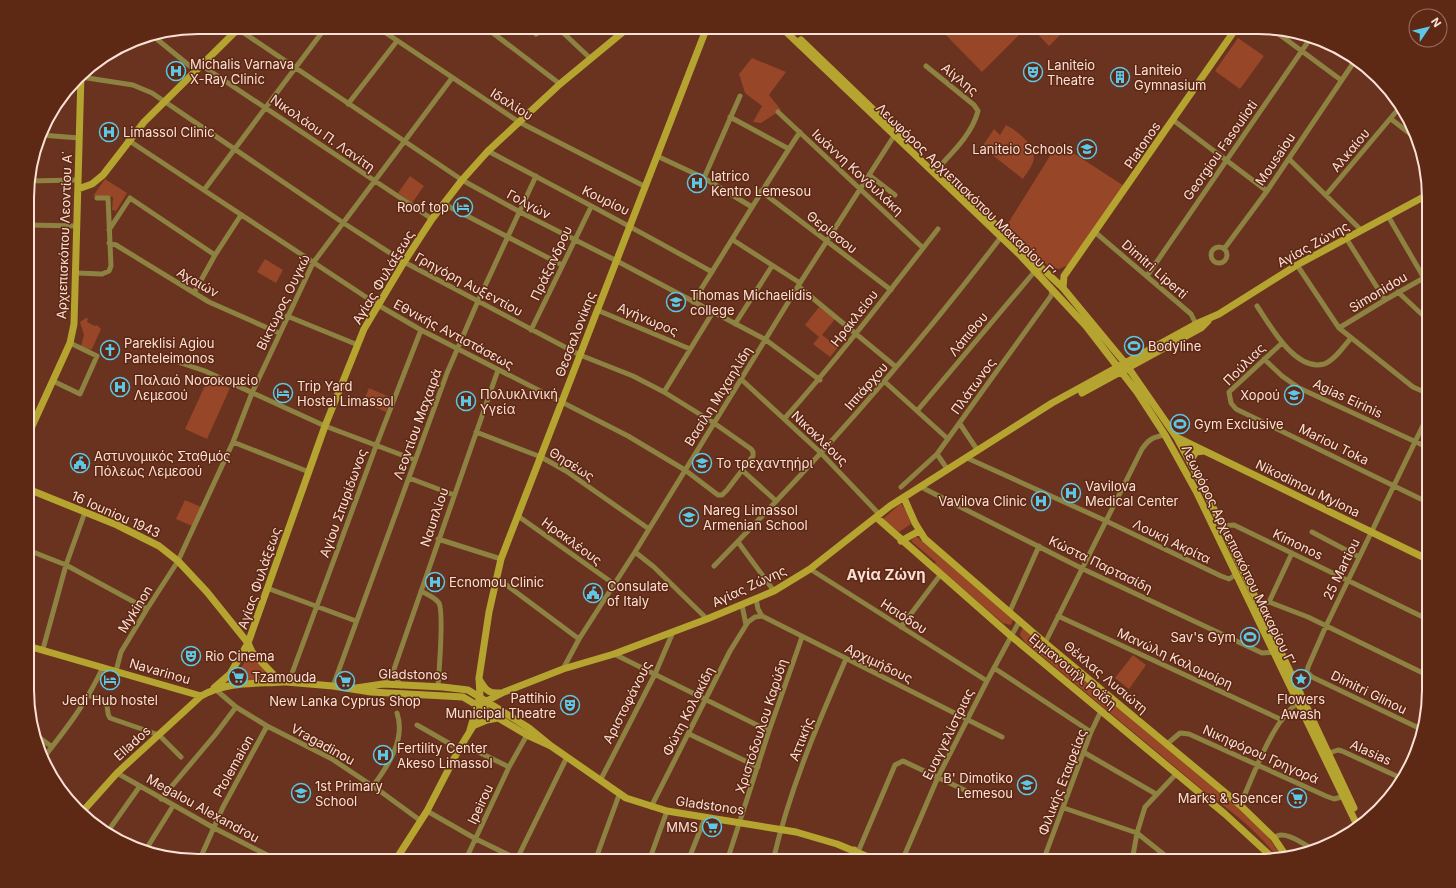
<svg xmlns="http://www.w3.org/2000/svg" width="1456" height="888" font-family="Inter,sans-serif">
<rect width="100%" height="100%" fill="#69331f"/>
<!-- green -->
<path fill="#974628" d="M938,27h81l4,4 -41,41z
M1031,27h28l5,4 -15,15z
M1238,38l26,18 -24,33 -25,-18z
M752,58l34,14 -17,23 12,15 -20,13 -8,-1 9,-16 -17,-13 -6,-19z
M1006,125c12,6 32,22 27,37 -2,6 -7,12 -10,17l-41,-32 12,-18 6,6z
M1058,143l66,43 -54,78 -11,5 -10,-2 -42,-42z
M410,176l14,10 -12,17 -14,-10z
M105,179l22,14 -11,18 -4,-1 1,-13 -20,-1z
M265,259l18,11 -7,13 -19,-11z
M819,307l16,12 -13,16 16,12 -8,10 -17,-13 6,-7 -14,-12z
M86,318h2l-1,4 8,4 2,-1 4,4 -9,20 -3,1 -8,-4 3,-11 -4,-13z
M208,379l22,9 -23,51 -22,-10z
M369,388l23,10 -6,14 -23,-10z
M185,500l16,7 -9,19 -16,-7z
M901,503l5,8 5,13 -12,8 -16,-13z
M916,536l97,83 -2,6 -8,-2 -69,-58 2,-3 -25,-21z
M1022,629h3l230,193 14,16 13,19 -4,1c-21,-27 -46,-47 -73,-66l-181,-151 -4,-6z
M1133,655l13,10 -17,24 -14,-11z
M248,656l5,1 13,13 -3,7 -16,5 -8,-10z"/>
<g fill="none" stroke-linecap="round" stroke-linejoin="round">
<!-- street -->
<path stroke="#8d8241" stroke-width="5" d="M221,27l10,8
M377,27l142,95 125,64
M485,27l75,57
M557,27l34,32
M238,29l224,151 58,32 95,48 151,80 54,40
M1272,29l69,51
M536,34l9,-7
M153,36l43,35
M201,65l231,154
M926,66l48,39 4,6c-6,23 -25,41 -41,58
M81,77l52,8 19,8 190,129 62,40 176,93 53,21 31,16 50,31 37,26 2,3v4l-26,34 -5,5h-4l-33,-25 -57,-34 -207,-106 -43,-25 -250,-165
M348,104l49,-63
M778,112l145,136
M730,117l59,32
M1391,119l22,17
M1173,120l94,71
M41,135l38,3
M488,151c75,40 150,79 224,121
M657,156l47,22 48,29
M1289,159l72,71
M869,175l26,20
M704,178l36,-82
M28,181l50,-1
M204,190l122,-163
M761,191l130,99
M1326,195l74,-88
M444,204l118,61
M1388,216l36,62
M28,225l49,1
M109,230l21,-32 85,57
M1096,233l95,81 5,10
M1346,238l39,62
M733,240l67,43
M109,243l7,2 93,57 70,31
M1211 255a8 8 0 1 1 16 0a8 8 0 1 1-16 0Z
M1224,249l43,-58 89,-132
M1297,265l42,63 74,59 16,7
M76,273l26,1 7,-3 2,-5 -3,-68h-11
M1147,276l165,-240
M798,286l98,81
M1398,292l31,29
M194,293l21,-38 26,-40
M693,302c36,-57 70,-114 107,-170
M1257,306c13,19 38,66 67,58 10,-3 20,-18 27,-26
M597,310l93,39
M287,316l71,29
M735,324l37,-58
M1339,328l46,-28 44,-25
M531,330l60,-123
M1282,343l-53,49 2,11 5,6 193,94
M169,359l36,12 120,55 90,34
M1264,359l18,17 17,12 130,60
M742,380l79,73 58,61
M53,381l27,13 17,-38 -27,-13
M885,382l63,57
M664,392l49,-80
M917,411l118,-140
M785,418c54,-61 103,-125 153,-189
M960,424l18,27
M476,432l65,25 25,14 83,58
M233,442l76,30
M937,454l11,16
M967,458l137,62 117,56 8,3 8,-5
M742,470l33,30
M409,478l45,17
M901,487l36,-33 114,-158 1,-6
M921,487l162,82 179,84 12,-1
M518,516l96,68
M1221,526l13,-1 195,95
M1312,532l47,25
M438,539l63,20
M738,542l36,49
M28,550l38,15 81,44
M635,552l19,15 53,52
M714,566c102,-104 199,-213 287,-329
M810,569l177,112
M497,578l82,61
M267,588l89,33
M421,591c5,3 14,6 18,12 5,10 0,69 -1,83
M756,599l2,10 4,7 240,121
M1269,602l23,-49
M1256,603l13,-1 39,15 121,59
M742,605l4,20
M1010,611l29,-65
M1058,616l224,104
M901,627l40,-53
M1045,643l97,-194c7,-10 11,-12 23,-14
M43,649l23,-84 19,-53
M614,654l155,77
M994,668l97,64
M563,669l16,-30 56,-87 165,-269 94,-147
M116,671l5,-19 26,-43 31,-48 55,-119 19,-49 61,-130 139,-185
M393,672l8,14
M286,682l5,-6 85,-230 45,-116
M383,684l10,-12 105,-302
M333,686l114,-313 31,-72 58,-125
M215,689l21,18 31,19 65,33 48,32 41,30
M90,696c5,2 15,4 17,10 1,5 0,8 3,12l49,17 22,22
M417,725l42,24
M1423,730l-111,-53 -5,-5 1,-5 18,-41 103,-213
M689,734l69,33
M36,735l16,12
M462,744l47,23
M1167,744l13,-11 9,1 137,62 8,3 11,-3
M1085,753l71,41
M1329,753l9,-3 4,1 61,28
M44,757c23,-29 43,-55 59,-90
M117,773l97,55 65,33
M600,781l55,-107 18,-42
M373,786c15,-20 33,-47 24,-73
M161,799l54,-64 21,-28
M1240,805c13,-28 33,-86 58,-102
M651,807l79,-156 18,-29 7,-5 7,-1
M1064,808l73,25 35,28
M427,811l49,28 45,22
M106,834l34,-48
M1274,838c9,-9 28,5 37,10
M145,851l28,-45
M858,852l37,-87 8,-4 72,34
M202,856l10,5
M199,861l24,-54 44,-81
M465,861l44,-94 18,-32
M516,861l51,-104
M595,861l24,-66
M649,861l18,-50
M688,861l17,-43
M727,861l42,-130 33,-94
M773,861c16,-70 44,-136 73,-202
M902,861l36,-84 49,-96 33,-61
M1043,861l48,-129 10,-21
M1132,861l5,-28 8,-26 32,-34"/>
<!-- secondary -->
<path stroke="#b5a430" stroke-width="7" d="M781,27l239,228 66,71 51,66 28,43 31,56 161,334
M801,40l105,101
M947,179l116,109 62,75 52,75 27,50 150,320
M78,189l14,-5 11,-9 41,-53 96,-95
M1063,288l1,-12 173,-249
M1082,393l119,-65 7,-7
M28,435l42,-92 4,-19 7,-249
M1178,438l251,122
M1190,461l6,-9 8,-1
M28,489l89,36 42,21 19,15 29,31 41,51 4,9 18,19 7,7 9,4 47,4 38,6 92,5 64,38 24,11
M904,498l11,25 10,16 120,104 195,162 34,33 12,18
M876,517l135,119 214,178 49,45
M901,541l18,-10
M28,646l173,50
M479,679c6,10 9,15 21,14
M214,688l16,-14 18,-31 77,-217 39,-97 40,-67 28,-43 30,-39 26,-29 72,-67 69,-57
M356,688l27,-4 60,3 25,3 61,38 22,18 75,52 41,13 129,21 41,12 41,17
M477,706l27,-14 31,-12 28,-11 51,-15 93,-35 67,-28 36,-22 80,-63 162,-103 144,-79 23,-10 78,-49 132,-71
M475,725l12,-5 11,-2
M470,730l10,-34 -1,-18 10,-66 12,-53 206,-532
M83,811l34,-38 84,-77c27,-15 53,-12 82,-14
M395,861l32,-50 32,-62 26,-42
M851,861l3,-11"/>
</g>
<!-- icons -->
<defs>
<g id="hospital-ring" transform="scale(1)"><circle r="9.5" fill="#5d2814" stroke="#5cc7e7" stroke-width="1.5"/><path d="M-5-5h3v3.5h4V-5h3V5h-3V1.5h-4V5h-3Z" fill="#5cc7e7"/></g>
<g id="theatre-ring" transform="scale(1)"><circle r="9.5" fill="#5d2814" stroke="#5cc7e7" stroke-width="1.5"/><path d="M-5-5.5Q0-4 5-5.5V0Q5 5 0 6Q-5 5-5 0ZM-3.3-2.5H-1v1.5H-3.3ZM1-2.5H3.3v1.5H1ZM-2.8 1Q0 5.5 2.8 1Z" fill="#5cc7e7"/></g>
<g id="building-ring" transform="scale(1)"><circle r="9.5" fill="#5d2814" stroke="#5cc7e7" stroke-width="1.5"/><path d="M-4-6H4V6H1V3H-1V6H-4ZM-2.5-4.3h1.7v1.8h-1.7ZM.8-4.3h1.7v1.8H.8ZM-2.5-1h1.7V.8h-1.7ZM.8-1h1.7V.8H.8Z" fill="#5cc7e7"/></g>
<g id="school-ring" transform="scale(1)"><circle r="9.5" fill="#5d2814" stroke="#5cc7e7" stroke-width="1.5"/><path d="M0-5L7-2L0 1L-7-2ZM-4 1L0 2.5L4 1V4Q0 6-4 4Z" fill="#5cc7e7"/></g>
<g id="hotel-ring" transform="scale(1)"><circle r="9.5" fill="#5d2814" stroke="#5cc7e7" stroke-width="1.5"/><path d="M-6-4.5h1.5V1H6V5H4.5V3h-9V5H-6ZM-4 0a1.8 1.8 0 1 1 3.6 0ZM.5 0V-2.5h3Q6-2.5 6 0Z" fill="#5cc7e7"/></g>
<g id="stadium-ring" transform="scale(1)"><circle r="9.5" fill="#5d2814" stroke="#5cc7e7" stroke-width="1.5"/><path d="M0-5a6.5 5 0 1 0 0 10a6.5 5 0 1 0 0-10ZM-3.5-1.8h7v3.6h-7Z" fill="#5cc7e7"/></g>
<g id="church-ring" transform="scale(1)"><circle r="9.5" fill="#5d2814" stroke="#5cc7e7" stroke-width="1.5"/><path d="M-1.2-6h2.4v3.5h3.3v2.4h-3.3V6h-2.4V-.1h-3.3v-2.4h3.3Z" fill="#5cc7e7"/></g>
<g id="civic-ring" transform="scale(1)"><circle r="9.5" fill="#5d2814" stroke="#5cc7e7" stroke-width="1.5"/><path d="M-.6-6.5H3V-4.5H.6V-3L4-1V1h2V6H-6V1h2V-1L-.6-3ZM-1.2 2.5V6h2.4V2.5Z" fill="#5cc7e7"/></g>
<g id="supermarket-ring" transform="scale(1)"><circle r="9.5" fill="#5d2814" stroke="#5cc7e7" stroke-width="1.5"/><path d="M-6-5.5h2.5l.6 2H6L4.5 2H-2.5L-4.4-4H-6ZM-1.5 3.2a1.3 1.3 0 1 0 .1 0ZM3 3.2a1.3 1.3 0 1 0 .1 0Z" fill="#5cc7e7"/></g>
<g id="sight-ring" transform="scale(1)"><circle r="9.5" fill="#5d2814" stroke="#5cc7e7" stroke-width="1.5"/><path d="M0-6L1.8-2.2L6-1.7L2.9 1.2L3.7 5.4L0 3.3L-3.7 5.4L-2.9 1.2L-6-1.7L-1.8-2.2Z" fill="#5cc7e7"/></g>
</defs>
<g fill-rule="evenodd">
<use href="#hospital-ring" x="176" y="71"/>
<use href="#theatre-ring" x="1033" y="72"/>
<use href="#building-ring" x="1120" y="77"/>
<use href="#hospital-ring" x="109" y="132"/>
<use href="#school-ring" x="1087" y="149"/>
<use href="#hospital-ring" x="697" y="183"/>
<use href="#hotel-ring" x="463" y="207"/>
<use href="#school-ring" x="676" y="302"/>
<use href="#stadium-ring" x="1134" y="346"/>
<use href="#church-ring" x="110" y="350"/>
<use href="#hospital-ring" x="120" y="387"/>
<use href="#hotel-ring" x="283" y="393"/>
<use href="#school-ring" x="1294" y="395"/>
<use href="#hospital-ring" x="466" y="401"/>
<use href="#stadium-ring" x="1180" y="424"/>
<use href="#civic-ring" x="80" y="463"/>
<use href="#school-ring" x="702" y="463"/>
<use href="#hospital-ring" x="1071" y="493"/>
<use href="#hospital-ring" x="1041" y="501"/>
<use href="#school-ring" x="689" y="517"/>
<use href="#hospital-ring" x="435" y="582"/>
<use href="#civic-ring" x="593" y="593"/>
<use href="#stadium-ring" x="1250" y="637"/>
<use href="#theatre-ring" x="191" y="656"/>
<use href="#supermarket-ring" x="238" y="677"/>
<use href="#sight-ring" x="1301" y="679"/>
<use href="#hotel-ring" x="110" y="680"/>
<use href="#supermarket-ring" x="345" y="681"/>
<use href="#theatre-ring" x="570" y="705"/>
<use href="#hospital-ring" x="383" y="755"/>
<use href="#school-ring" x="1027" y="785"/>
<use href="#school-ring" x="301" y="793"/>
<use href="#supermarket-ring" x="1297" y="798"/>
<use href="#supermarket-ring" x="712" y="827"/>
</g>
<g text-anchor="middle" stroke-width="3" stroke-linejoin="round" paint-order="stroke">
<!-- poi labels -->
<g font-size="13" fill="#fbe0d6" stroke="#5d2814" text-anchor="start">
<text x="190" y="69">Michalis Varnava<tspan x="190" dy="15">X-Ray Clinic</tspan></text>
<text x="1047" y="70">Laniteio<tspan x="1047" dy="15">Theatre</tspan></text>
<text x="1134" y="75">Laniteio<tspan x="1134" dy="15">Gymnasium</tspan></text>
<text x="123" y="137">Limassol Clinic</text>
<text x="1073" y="154" text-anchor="end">Laniteio Schools</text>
<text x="711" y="181">Iatrico<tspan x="711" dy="15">Kentro Lemesou</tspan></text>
<text x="449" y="212" text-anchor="end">Roof top</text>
<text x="690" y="300">Thomas Michaelidis<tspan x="690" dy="15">college</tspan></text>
<text x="124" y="348">Pareklisi Agiou<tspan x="124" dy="15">Panteleimonos</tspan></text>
<text x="1148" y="351">Bodyline</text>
<text x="134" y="385">Παλαιό Νοσοκομείο<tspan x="134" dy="15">Λεμεσού</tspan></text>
<text x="297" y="391">Trip Yard<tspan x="297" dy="15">Hostel Limassol</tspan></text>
<text x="480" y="399">Πολυκλινική<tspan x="480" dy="15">Υγεία</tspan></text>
<text x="1280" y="400" text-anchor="end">Χορού</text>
<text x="1194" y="429">Gym Exclusive</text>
<text x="94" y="461">Αστυνομικός Σταθμός<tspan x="94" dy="15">Πόλεως Λεμεσού</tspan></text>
<text x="716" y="468">Το τρεχαντηήρι</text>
<text x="1085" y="491">Vavilova<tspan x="1085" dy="15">Medical Center</tspan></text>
<text x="1027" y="506" text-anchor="end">Vavilova Clinic</text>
<text x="703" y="515">Nareg Limassol<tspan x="703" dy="15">Armenian School</tspan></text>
<text x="449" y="587">Ecnomou Clinic</text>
<text x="607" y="591">Consulate<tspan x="607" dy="15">of Italy</tspan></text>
<text x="1236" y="642" text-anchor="end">Sav's Gym</text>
<text x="205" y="661">Rio Cinema</text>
<text x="252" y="682">Tzamouda</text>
<text x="556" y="703" text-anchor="end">Pattihio<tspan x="556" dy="15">Municipal Theatre</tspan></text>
<text x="1301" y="704" text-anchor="middle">Flowers<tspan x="1301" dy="15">Awash</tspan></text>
<text x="110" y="705" text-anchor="middle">Jedi Hub hostel</text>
<text x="345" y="706" text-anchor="middle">New Lanka Cyprus Shop</text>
<text x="397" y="753">Fertility Center<tspan x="397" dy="15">Akeso Limassol</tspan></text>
<text x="1013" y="783" text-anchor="end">B' Dimotiko<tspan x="1013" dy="15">Lemesou</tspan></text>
<text x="315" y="791">1st Primary<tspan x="315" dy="15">School</tspan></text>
<text x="1283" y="803" text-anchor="end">Marks &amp; Spencer</text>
<text x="698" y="832" text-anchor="end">MMS</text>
</g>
<!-- street labels -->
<g font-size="13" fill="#fbe0d6" stroke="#5d2814">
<text transform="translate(960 79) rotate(39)" y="5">Αίγλης</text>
<text transform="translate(512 104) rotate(32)" y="5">Ιδαλίου</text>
<text transform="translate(323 133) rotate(35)" y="5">Νικολάου Π. Λανίτη</text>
<text transform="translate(1142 145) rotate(-56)" y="5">Platonos</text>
<text transform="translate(1220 150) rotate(-55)" y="5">Georgiou Fasoulioti</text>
<text transform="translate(1350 150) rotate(-50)" y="5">Αλκαίου</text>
<text transform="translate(1275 159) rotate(-56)" y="5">Mousaiou</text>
<text transform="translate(858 172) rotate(43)" y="5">Ιωάννη Κονδυλάκη</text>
<text transform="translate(966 190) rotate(44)" y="5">Λεωφόρος Αρχιεπισκόπου Μακαρίου Γ’</text>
<text transform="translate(606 200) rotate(26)" y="5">Κουρίου</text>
<text transform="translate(529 204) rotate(28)" y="5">Γολγών</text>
<text transform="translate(832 232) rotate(38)" y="5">Θερίσσου</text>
<text transform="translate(64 235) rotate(-88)" y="5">Αρχιεπισκόπου Λεοντίου Α΄</text>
<text transform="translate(1313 244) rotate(-29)" y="5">Αγίας Ζώνης</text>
<text transform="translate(551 263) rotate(-65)" y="5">Πράξανδρου</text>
<text transform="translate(1155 269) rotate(41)" y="5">Dimitri Liperti</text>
<text transform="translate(383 277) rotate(-59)" y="5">Αγίας Φυλάξεως</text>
<text transform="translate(198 282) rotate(30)" y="5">Αχαιών</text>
<text transform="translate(469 284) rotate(28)" y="5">Γρηγόρη Αυξεντίου</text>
<text transform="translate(1378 292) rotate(-31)" y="5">Simonidou</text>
<text transform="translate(283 302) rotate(-64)" y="5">Βίκτωρος Ουγκώ</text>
<text transform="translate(854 318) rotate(-52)" y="5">Ηρακλείου</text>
<text transform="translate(648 319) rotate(23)" y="5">Αγήνωρος</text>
<text transform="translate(454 334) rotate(28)" y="5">Εθνικής Αντιστάσεως</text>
<text transform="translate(575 334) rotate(-69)" y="5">Θεσσαλονίκης</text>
<text transform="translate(968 334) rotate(-50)" y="5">Λάπιθου</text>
<text transform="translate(1244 364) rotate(-45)" y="5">Πούλιας</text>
<text transform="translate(866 386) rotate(-49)" y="5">Ιππάρχου</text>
<text transform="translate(973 386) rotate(-54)" y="5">Πλάτωνος</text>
<text transform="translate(718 396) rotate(-58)" y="5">Βασίλη Μιχαηλίδη</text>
<text transform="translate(1348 398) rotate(25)" y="5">Agias Eirinis</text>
<text transform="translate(417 424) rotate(-70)" y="5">Λεοντίου Μαχαιρά</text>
<text transform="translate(820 438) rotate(44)" y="5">Νικοκλέους</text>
<text transform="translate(1334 444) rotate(26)" y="5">Mariou Toka</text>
<text transform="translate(572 464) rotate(32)" y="5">Θησέως</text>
<text transform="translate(1308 488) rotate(26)" y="5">Nikodimou Mylona</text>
<text transform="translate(343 503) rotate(-70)" y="5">Αγίου Σπυρίδωνος</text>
<text transform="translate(116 514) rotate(24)" y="5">16 Iouniou 1943</text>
<text transform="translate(434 517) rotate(-71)" y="5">Ναυπλίου</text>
<text transform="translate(572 541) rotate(36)" y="5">Ηρακλέους</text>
<text transform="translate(1172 541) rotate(26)" y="5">Λουκή Ακρίτα</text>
<text transform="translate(1298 544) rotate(26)" y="5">Kimonos</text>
<text transform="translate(1239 555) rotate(64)" y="5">Λεωφόρος Αρχιεπισκόπου Μακαρίου Γ’</text>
<text transform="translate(1101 564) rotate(26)" y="5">Κώστα Παρτασίδη</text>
<text transform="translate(1341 569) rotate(-64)" y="5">25 Martiou</text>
<text transform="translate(259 578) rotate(-71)" y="5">Αγίας Φυλάξεως</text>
<text transform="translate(749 586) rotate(-25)" y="5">Αγίας Ζώνης</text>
<text transform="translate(135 609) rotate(-58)" y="5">Mykinon</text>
<text transform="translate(904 616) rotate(33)" y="5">Ησιόδου</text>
<text transform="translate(1175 658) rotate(25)" y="5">Μανώλη Καλομοίρη</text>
<text transform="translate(879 663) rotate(26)" y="5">Αρχιμήδους</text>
<text transform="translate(160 671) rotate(16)" y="5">Navarinou</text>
<text transform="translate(1073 671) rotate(40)" y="5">Εμμανουήλ Ροΐδη</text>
<text transform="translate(413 674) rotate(1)" y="5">Gladstonos</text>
<text transform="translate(1106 677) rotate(40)" y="5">Θέκλας Λυσιώτη</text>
<text transform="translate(1369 692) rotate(26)" y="5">Dimitri Glinou</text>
<text transform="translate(627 702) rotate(-63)" y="5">Αριστοφάνους</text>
<text transform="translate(688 711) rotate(-63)" y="5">Φώτη Κολακίδη</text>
<text transform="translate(761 726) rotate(-72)" y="5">Χριστόδουλου Καρύδη</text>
<text transform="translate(948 734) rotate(-64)" y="5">Ευαγγελίστριας</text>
<text transform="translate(801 739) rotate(-69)" y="5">Αττικής</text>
<text transform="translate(132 743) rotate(-42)" y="5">Ellados</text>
<text transform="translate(323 744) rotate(29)" y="5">Vragadinou</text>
<text transform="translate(1371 752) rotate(24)" y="5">Alasias</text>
<text transform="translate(1261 754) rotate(24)" y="5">Νικηφόρου Γρηγορά</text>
<text transform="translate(233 766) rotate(-61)" y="5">Ptolemaion</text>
<text transform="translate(1062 782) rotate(-69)" y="5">Φιλικής Εταιρείας</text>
<text transform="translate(480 804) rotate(-65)" y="5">Ipeirou</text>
<text transform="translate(710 805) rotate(8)" y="5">Gladstonos</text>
<text transform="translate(203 808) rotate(29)" y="5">Megalou Alexandrou</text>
</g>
<!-- quarter labels -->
<g font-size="15" font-weight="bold" fill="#fbe0d6" stroke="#5d2814">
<text x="886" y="580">Αγία Ζώνη</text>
</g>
</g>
<!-- crop -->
<path d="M0 0H1456V888H0ZM198 34H1258A164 164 0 0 1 1422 198V690A164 164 0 0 1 1258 854H198A164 164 0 0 1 34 690V198A164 164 0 0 1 198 34Z" fill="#5d2814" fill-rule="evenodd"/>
<path fill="none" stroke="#fbe0d6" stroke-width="2" d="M198 34H1258A164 164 0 0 1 1422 198V690A164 164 0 0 1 1258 854H198A164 164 0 0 1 34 690V198A164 164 0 0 1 198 34Z"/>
<!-- north arrow -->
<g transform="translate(1428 28) rotate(55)"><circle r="19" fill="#5d2814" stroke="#9c7262"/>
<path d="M0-3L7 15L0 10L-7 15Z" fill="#5cc7e7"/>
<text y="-6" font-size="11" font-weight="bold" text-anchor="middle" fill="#fbe0d6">N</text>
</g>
</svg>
